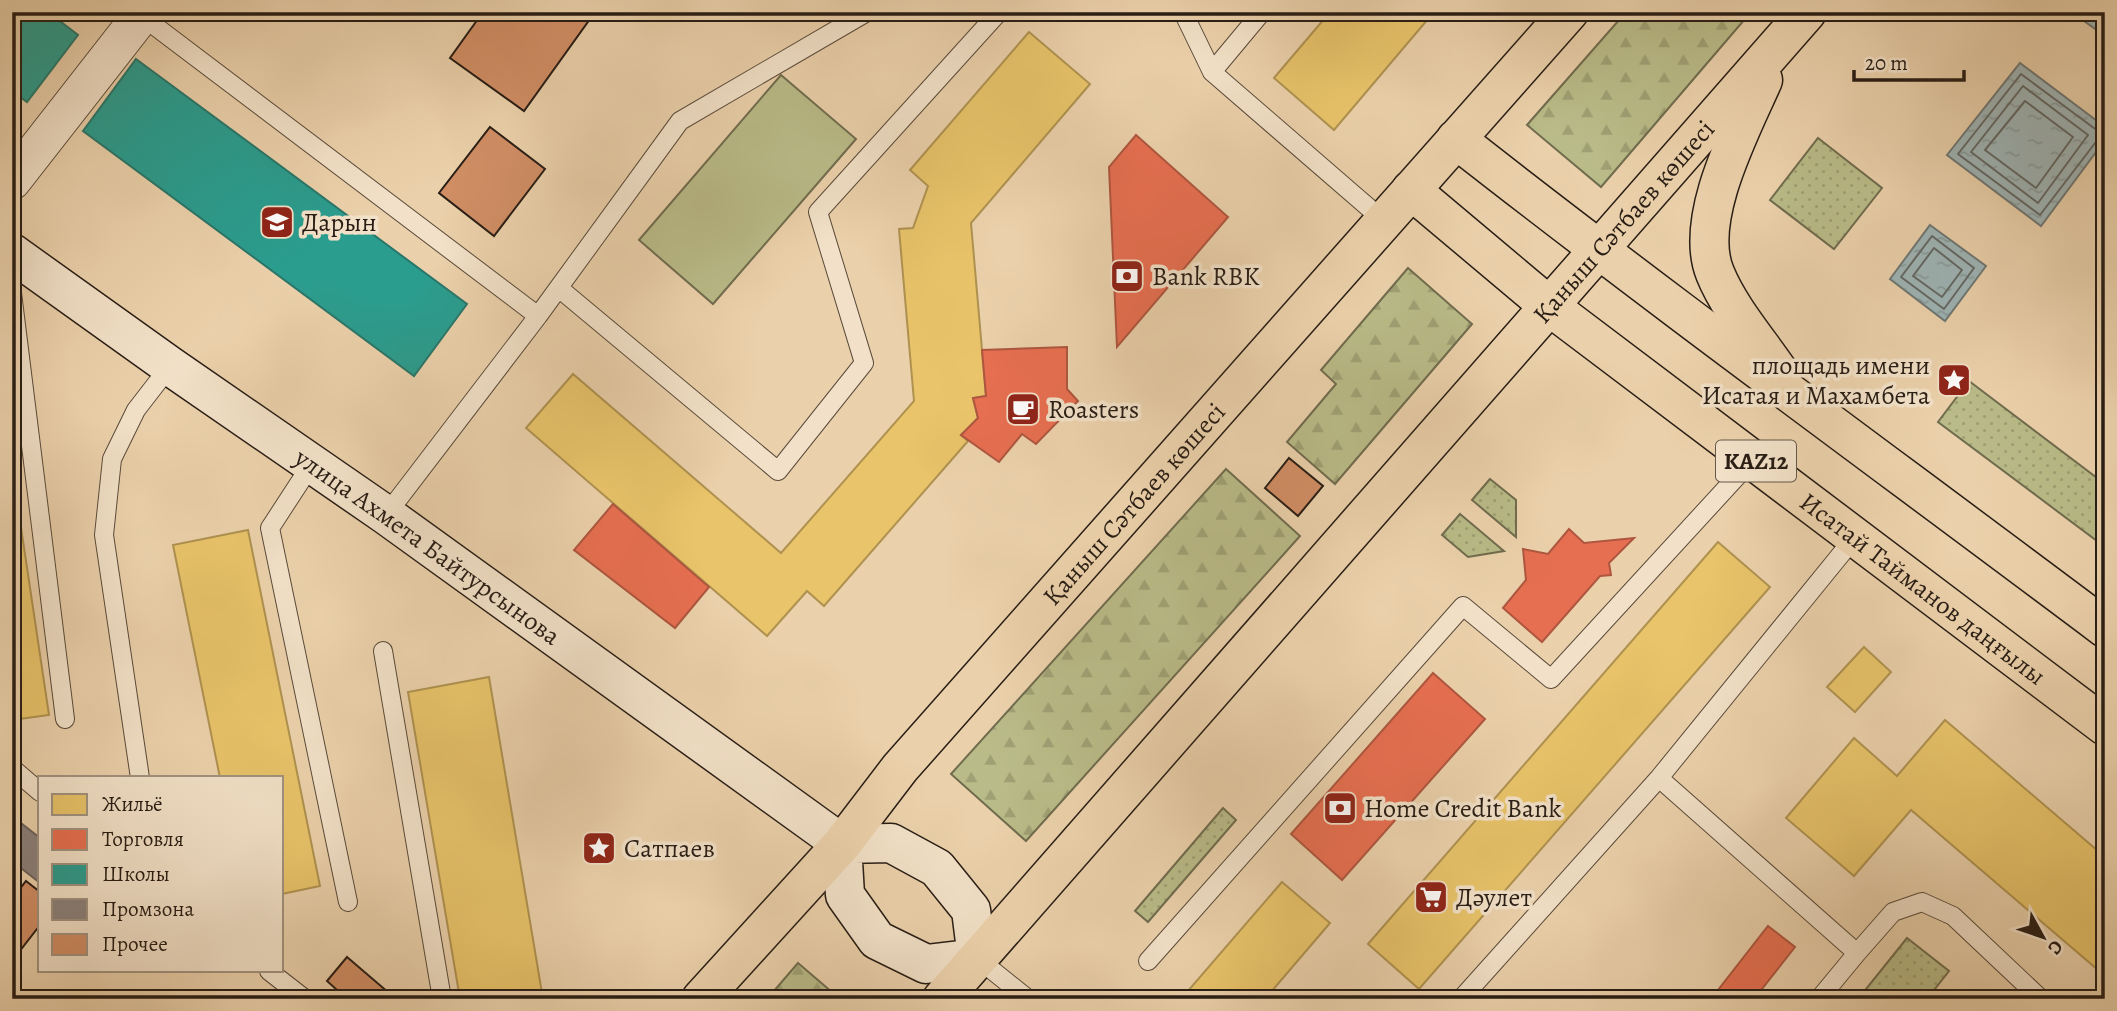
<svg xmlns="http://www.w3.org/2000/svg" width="2117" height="1011" font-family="Alegreya,serif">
<defs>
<pattern id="green-dots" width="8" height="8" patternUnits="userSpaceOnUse" patternTransform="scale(1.75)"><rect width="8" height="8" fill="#b9bb88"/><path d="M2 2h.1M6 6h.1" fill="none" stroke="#9fa074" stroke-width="1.8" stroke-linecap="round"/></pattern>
<pattern id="forest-firs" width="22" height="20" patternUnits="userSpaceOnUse" patternTransform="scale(1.75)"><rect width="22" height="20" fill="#b9bb88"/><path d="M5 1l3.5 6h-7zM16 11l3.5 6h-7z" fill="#9fa074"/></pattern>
<pattern id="water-ripples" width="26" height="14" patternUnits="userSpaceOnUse" patternTransform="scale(1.75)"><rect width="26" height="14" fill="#9eb4b5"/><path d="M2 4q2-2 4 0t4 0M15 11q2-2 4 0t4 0" fill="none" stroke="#889a9b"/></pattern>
</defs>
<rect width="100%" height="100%" fill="#ebd1ab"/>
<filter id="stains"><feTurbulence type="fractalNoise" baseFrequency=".00286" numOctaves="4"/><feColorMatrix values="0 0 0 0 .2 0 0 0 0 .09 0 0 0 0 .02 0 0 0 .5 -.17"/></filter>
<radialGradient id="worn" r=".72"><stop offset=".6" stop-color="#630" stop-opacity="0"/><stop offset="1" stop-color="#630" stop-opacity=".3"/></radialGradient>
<!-- green -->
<path fill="url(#green-dots)" stroke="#706c4e" stroke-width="2" d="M1818,138l64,50 -48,61 -64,-49z
M1969,381l136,103v63l-167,-125z
M1490,479l26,21v37l-44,-37z
M1460,514l44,37 -36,6 -26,-22z
M1223,808l13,12 -88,102 -13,-11z
M1907,938l42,33 -22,28h-69z"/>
<!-- forest -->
<path fill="url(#forest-firs)" stroke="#706c4e" stroke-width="2" d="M1626,12h125l-150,175 -74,-62z
M1408,268l64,56 -137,160 -48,-42 49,-58 -15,-14z
M1226,469l74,67 -274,305 -75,-67z
M798,963l42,36h-73z"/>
<!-- pitch -->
<path fill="#b9bb88" stroke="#706c4e" stroke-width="2" d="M781,75l75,64 -143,165 -74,-64z"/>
<!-- water -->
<path fill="url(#water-ripples)" stroke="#6f7875" stroke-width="2" d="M2090,12h15v24l-21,-15z
M2020,63l85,64v13l-64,86 -94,-71z
M1930,225l56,41 -41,55 -55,-42z"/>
<!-- homes -->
<path fill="#e9c46a" stroke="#af9250" stroke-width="2" d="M1330,12h104l-100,118 -60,-52z
M1029,32l61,52 -119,139 15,173 -13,2 5,20 -17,17 7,6 -144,165 -17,-15 -40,45 -241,-208 47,-54 208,179 133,-152 -15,-172 14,-1 15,-42 -18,-16z
M12,467l37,248 -37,5z
M248,530l72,356 -38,8v-116h-62l-47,-233z
M1718,542l52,45 -351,402 -51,-45z
M1864,647l27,25 -36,40 -28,-25z
M489,677l54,322h-83l-52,-307z
M1945,720l160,137v119l-194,-166 -57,66 -68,-58 68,-80 43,38z
M1282,882l48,41 -65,76h-84z"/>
<!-- shops -->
<path fill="#e76f51" stroke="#ae563f" stroke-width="2" d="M1136,135l92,82 -111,130 -8,-180z
M1067,347v42l11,12 -42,43 -14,-10 -23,28 -38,-27 17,-17 -5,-20 13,-2 -4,-46z
M613,504l96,83 -34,41 -101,-78z
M1569,529l15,14 50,-5 -25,25 2,12 -11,1 -58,66 -39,-34 23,-28 -3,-31 25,5z
M1433,673l52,46 -143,161 -51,-46z
M1768,926l27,21 -41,52h-43z"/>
<!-- schools -->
<path fill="#2a9d8f" stroke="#29776a" stroke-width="2" d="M12,12h36l30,23 -51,67 -15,-11z
M136,59l331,245 -53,72 -331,-245z"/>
<!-- industry -->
<path fill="#8a817c" stroke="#6d635d" stroke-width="2" d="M12,816l28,22v45l-28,-22z"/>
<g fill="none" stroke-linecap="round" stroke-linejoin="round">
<!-- shore -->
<path stroke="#636865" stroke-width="2" d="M2021,74l81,60 -62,81 -82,-61z
M2023,86l65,49 -50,68 -67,-51z
M2025,101l48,36 -37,51 -51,-38z
M1932,236l42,32 -30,41 -43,-32z
M1934,248l28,22 -20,27 -29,-21z"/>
</g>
<!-- building -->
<path fill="#d18e65" stroke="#281d15" stroke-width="2" d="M483,12h112l-71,99 -74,-53z
M490,127l55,42 -51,67 -55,-43z
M1289,458l34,28 -25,30 -33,-28z
M26,881l14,11v33l-28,36v-62z
M347,957l49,42h-49l-20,-18z"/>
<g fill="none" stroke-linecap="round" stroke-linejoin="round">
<!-- lane casing -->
<g stroke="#594a3a" stroke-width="20">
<path id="lane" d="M1183,12l29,60 171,148
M139,14l399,302 142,-195 187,-109
M1212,72l50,-60
M560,289l218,182 86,-108 -46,-151 181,-200
M12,293l53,426
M311,465l-41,63 78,374
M386,515l152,-199
M383,651l59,348
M12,768l28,24
M140,778l-36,-243 8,-76 24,-49 34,-44
M1659,778l198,175 -38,46
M1857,953l36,-41 29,-10 31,14 88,83
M977,958l51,41
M1148,961l315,-355 88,73 202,-220
M269,971l36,28
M1461,999l198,-221 196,-241"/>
</g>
<!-- street casing -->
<g stroke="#594a3a" stroke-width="39">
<path id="street" d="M12,181l132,-169"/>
</g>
<!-- secondary casing -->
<g stroke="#281d15" stroke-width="41">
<g id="secondary">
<path id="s1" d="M12,253l158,113 216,149 456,329"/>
<path d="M891,843l46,25 34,42 6,48 -51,6 -49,-24 -32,-45 -3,-51z"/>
</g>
</g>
<!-- primary casing -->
<g stroke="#281d15" stroke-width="41">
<g id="primary">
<path d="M1763,80c-22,50 -70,139 -48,193 14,35 43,68 64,99"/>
<path d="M1456,139c213,167 432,326 649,489"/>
<path id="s2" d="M1411,190l138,116 556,420"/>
<path id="s3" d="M701,999l141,-155 58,-76 669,-756"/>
<path id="s4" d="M942,999l865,-987"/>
</g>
</g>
<!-- lane -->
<use href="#lane" stroke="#f2e1c8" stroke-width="18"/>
<!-- street -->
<use href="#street" stroke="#f2e1c8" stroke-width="37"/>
<!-- secondary -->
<use href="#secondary" stroke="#f2e1c8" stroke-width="38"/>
<!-- primary -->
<use href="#primary" stroke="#ebd1ab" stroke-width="38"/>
</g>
<!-- icons -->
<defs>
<g id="school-square" transform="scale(1.75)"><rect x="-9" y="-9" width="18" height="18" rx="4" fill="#8f2418" stroke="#f2e1c8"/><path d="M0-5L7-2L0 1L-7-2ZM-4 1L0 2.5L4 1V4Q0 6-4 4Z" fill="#fff"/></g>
<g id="bank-square" transform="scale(1.75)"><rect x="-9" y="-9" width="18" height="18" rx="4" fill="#8f2418" stroke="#f2e1c8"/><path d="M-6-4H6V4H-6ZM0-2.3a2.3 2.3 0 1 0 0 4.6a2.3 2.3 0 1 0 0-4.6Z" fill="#fff"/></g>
<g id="sight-square" transform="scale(1.75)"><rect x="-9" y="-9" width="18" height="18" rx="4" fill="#8f2418" stroke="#f2e1c8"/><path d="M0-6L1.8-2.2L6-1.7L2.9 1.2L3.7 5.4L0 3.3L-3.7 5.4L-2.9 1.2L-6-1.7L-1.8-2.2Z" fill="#fff"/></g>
<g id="cafe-square" transform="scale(1.75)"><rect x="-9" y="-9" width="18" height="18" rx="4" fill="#8f2418" stroke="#f2e1c8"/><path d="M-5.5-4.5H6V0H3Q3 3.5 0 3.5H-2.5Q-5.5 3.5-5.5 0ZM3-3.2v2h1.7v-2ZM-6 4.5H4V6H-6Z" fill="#fff"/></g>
<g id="supermarket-square" transform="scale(1.75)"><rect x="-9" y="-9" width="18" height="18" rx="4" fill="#8f2418" stroke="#f2e1c8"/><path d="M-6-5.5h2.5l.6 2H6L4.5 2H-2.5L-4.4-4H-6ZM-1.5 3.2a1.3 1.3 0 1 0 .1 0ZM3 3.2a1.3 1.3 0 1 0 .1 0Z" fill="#fff"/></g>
</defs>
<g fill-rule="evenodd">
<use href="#school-square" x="277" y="222"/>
<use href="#bank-square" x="1127" y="276"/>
<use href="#sight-square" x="1954" y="380"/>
<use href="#cafe-square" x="1023" y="409"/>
<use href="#bank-square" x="1340" y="808"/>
<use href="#sight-square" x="599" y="848"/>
<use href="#supermarket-square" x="1431" y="897"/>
</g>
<g text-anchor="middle" stroke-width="7" stroke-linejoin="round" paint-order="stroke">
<!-- shield labels -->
<rect fill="#f2e1c8" stroke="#65584b" stroke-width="2" x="1716" y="440.5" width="80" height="41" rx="5"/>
<g font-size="24" font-weight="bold" fill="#281d15">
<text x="1756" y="469">KAZ12</text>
</g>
<!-- poi labels -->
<g font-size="26" fill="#281d15" stroke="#f2e1c8" text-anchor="start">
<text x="302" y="231">Дарын</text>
<text x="1152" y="285">Bank RBK</text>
<text x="1930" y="374" text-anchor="end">площадь имени<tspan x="1930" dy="30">Исатая и Махамбета</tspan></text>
<text x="1048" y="418">Roasters</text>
<text x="1364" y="817">Home Credit Bank</text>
<text x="624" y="857">Сатпаев</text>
<text x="1456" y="906">Дәулет</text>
</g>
<!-- street labels -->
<g font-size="26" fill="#281d15" stroke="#f2e1c8">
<text dy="9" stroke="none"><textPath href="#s4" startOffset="1034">Қаныш Сәтбаев көшесі</textPath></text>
<text dy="9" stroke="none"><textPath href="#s3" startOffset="658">Қаныш Сәтбаев көшесі</textPath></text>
<text dy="9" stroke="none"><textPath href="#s1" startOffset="509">улица Ахмета Байтурсынова</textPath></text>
<text dy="9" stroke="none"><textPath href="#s2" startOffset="649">Исатай Тайманов даңғылы</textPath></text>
</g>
</g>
<!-- margin -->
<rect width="2117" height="1011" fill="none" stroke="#ebd1ab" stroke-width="42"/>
<rect x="14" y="14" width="2089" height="983" fill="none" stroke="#281d15" stroke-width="3.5"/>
<rect x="21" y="21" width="2075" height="969" fill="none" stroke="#281d15" stroke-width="2"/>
<!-- legend -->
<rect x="38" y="776" width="245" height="196" fill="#f2e1c8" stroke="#a19380" stroke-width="2"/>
<rect x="52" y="794" width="35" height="21" fill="#e9c46a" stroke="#a19380" stroke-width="2"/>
<text x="102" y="811" font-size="21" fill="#281d15">Жильё</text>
<rect x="52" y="829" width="35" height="21" fill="#e76f51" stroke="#a19380" stroke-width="2"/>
<text x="102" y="846" font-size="21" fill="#281d15">Торговля</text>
<rect x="52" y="864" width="35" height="21" fill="#2a9d8f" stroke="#a19380" stroke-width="2"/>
<text x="102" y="881" font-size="21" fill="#281d15">Школы</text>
<rect x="52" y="899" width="35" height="21" fill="#8a817c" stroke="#a19380" stroke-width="2"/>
<text x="102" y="916" font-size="21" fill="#281d15">Промзона</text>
<rect x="52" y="934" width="35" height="21" fill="#d18e65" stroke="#a19380" stroke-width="2"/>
<text x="102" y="951" font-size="21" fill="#281d15">Прочее</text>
<!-- north arrow -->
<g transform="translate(2043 937) rotate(130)" stroke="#f2e1c8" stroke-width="5" paint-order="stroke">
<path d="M0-5L12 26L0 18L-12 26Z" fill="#281d15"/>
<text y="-10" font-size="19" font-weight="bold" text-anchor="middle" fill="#281d15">С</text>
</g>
<!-- scale -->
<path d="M1854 70v10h110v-10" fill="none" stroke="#281d15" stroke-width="3.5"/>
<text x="1865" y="70" font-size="21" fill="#281d15" stroke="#f2e1c8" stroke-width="5" paint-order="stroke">20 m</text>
<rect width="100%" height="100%" filter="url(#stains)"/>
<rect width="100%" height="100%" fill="url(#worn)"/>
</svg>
